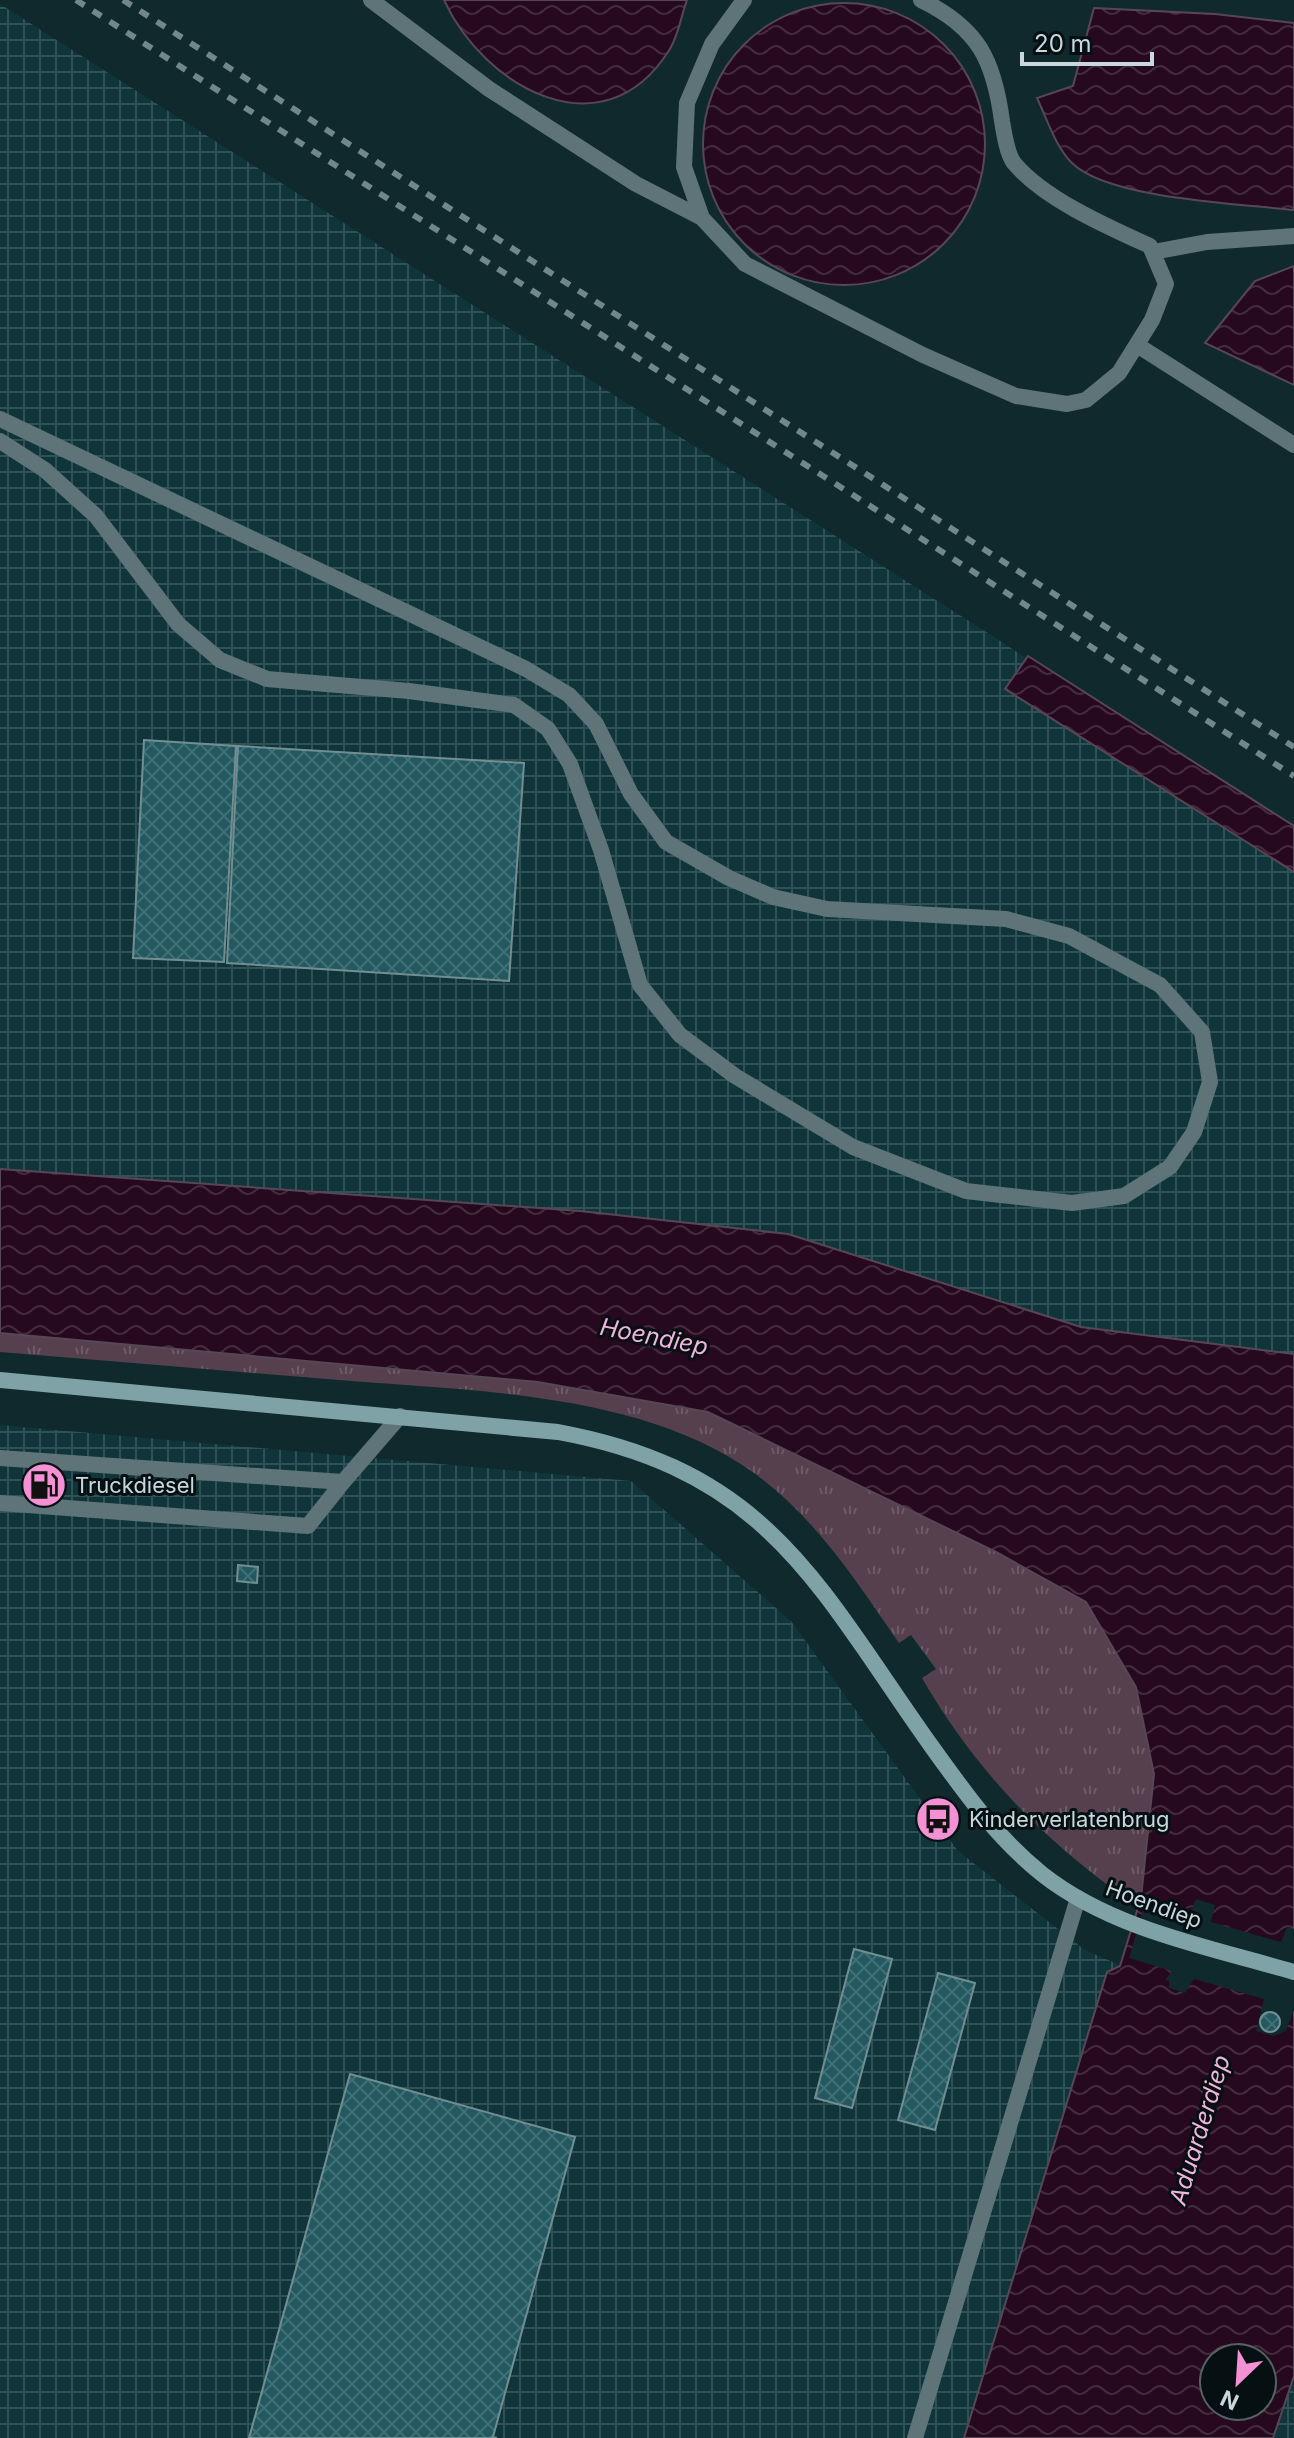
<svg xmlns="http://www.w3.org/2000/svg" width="1294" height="2438" font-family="Inter,sans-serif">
<defs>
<pattern id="industrial-grid" width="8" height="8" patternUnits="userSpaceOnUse" patternTransform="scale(2)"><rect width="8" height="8" fill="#0f353a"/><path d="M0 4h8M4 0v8" fill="none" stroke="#305256"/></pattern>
<pattern id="grass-tufts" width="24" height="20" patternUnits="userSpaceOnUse" patternTransform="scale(2)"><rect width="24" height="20" fill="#56404e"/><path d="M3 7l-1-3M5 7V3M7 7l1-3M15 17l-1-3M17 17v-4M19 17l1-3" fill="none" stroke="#6d5b67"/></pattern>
<pattern id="water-waves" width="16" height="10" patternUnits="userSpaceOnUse" patternTransform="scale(2)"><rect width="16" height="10" fill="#26091e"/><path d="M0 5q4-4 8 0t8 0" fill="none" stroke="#442c3e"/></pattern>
<pattern id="building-cross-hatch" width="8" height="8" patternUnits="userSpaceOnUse" patternTransform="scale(2)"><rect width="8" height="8" fill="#225860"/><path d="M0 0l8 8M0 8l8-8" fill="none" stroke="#416f76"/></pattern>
</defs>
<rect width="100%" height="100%" fill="#0f292d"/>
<!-- industrial -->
<path fill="url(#industrial-grid)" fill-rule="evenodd" d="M0,4l1005,640 289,193v536l-1294,-197z
M0,1425l631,56 160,140 167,230 127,99 153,66 56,-49v471h-1294zM1214,2358h48v48h-48z"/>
<!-- grass -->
<path fill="url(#grass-tufts)" d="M0,1333l538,49 170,30 288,140 90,50 50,85 18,87 -13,124 -26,-13 -2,4c-80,-59 -141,-125 -191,-211l14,-9 -25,-34 -12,8c-43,-62 -82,-124 -145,-170 -114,-83 -291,-82 -427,-94 -109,-9 -218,-18 -327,-27z"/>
<!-- water -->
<path fill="url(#water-waves)" stroke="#574756" stroke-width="2" fill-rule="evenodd" d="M444,0h243c-6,16 -9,38 -19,52 -66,102 -184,35 -224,-52z
M703 144a141 141 0 1 1 282 0a141 141 0 1 1-282 0Z
M1094,8l121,6 79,9v187c-52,-6 -186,-11 -222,-47 -17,-17 -25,-44 -35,-65l36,-12z
M1294,266v119l-89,-42 50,-62z
M1028,656l266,170v46l-289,-183z
M0,1169l580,42 208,23 293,93 213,27v1022l-21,62h-309l143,-466 13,-6 21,-68 13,-124 -18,-87 -50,-85 -90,-50 -288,-140 -170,-30 -538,-49zM1214,2358h48v48h-48z"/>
<!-- pier -->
<path fill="#0f292d" d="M1137,1896l52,19 7,-16 19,6 -4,17 70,20 6,-15 7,2v81l-8,21 -12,5 -18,-5 8,-32 -70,-20 -9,14 -16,-5v-7l-4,-1 7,-9 -43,-13 16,-54 -9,-4z"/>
<!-- building -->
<path fill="url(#building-cross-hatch)" stroke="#728e93" stroke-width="2" d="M144,740l92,6 -12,216 -91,-4z
M238,746l286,17 -15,218 -282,-18z
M238,1565l20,2 -1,16 -20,-2z
M854,1949l38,10 -40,149 -37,-10z
M938,1973l37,10 -40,147 -37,-10z
M1260 2022a10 10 0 1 1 20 0a10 10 0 1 1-20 0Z
M350,2074l225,63 -82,300 4,1h-248z"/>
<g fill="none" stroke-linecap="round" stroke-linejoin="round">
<!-- service -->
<path stroke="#5f7478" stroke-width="16" d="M371,0l118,89 147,95 66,34
M744,0l-32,44 -25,59 -3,64 18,51 43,46 178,91 93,41 51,8 19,-4 33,-27 33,-53 14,-36 -16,-38c-42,-19 -106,-47 -136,-83 -7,-9 -10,-30 -12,-42 -8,-60 -23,-93 -81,-121
M1153,252l54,-10 87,-6
M1137,345l157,100
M0,419l526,250 43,26 27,29 35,70 35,48 63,36 44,19 54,12 179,10 63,17 91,49 42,47 8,50 -16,50 -24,35 -46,29 -52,7 -106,-12 -113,-44 -118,-71 -55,-41 -40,-50 -39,-135 -31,-86 -22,-35 -34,-24 -105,-14 -142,-12 -47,-19 -42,-36 -82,-108 -51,-46 -45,-29
M0,1458l343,24 57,-66
M0,1503l308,23 35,-44
M915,2438l163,-540"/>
<!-- secondary -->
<path stroke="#7fa2a7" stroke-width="16" d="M0,1380l558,52c212,39 260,155 374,315 33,46 65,91 110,127 71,56 167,73 252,98"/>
<!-- rail -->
<path stroke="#728789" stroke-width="6" stroke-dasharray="10 10" stroke-linecap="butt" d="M76,0l1218,776
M123,0l1171,747"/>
</g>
<!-- icons -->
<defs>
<g id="fuel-disc" transform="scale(2.3)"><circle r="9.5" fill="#f491d4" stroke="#061012"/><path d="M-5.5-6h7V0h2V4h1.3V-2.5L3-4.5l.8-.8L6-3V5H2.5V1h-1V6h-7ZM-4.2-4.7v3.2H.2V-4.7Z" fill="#111"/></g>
<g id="bus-disc" transform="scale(2.3)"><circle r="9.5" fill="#f491d4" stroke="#061012"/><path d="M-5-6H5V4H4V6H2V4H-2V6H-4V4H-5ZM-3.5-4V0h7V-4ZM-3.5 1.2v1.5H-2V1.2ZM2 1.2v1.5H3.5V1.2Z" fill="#111"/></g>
</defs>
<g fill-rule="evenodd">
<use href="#fuel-disc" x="44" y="1485"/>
<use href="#bus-disc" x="938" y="1819"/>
</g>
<g text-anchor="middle" stroke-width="6" stroke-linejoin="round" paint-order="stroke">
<!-- poi labels -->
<g font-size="22" fill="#c8d7d9" stroke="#061012" text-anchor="start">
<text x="75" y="1493">Truckdiesel</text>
<text x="969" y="1827">Kinderverlatenbrug</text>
</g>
<!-- street labels -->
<g font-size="22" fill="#c8d7d9" stroke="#061012">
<text transform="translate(1154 1904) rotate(20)" y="8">Hoendiep</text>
</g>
<!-- water labels -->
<g font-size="24" font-style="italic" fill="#f2b4dc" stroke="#061012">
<text transform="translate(654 1337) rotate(11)" y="8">Hoendiep</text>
<text transform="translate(1200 2130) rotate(-73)" y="8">Aduarderdiep</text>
</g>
</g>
<!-- north arrow -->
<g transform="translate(1238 2382) rotate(205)"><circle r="38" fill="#061012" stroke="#546062" stroke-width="2"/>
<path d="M0-6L14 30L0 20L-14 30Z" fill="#f491d4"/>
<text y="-12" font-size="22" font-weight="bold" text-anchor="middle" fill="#c8d7d9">N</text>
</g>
<!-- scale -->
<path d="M1022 52v12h130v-12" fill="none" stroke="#c8d7d9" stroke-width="4"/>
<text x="1034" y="52" font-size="24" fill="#c8d7d9" stroke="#061012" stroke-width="6" paint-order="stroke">20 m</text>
</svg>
